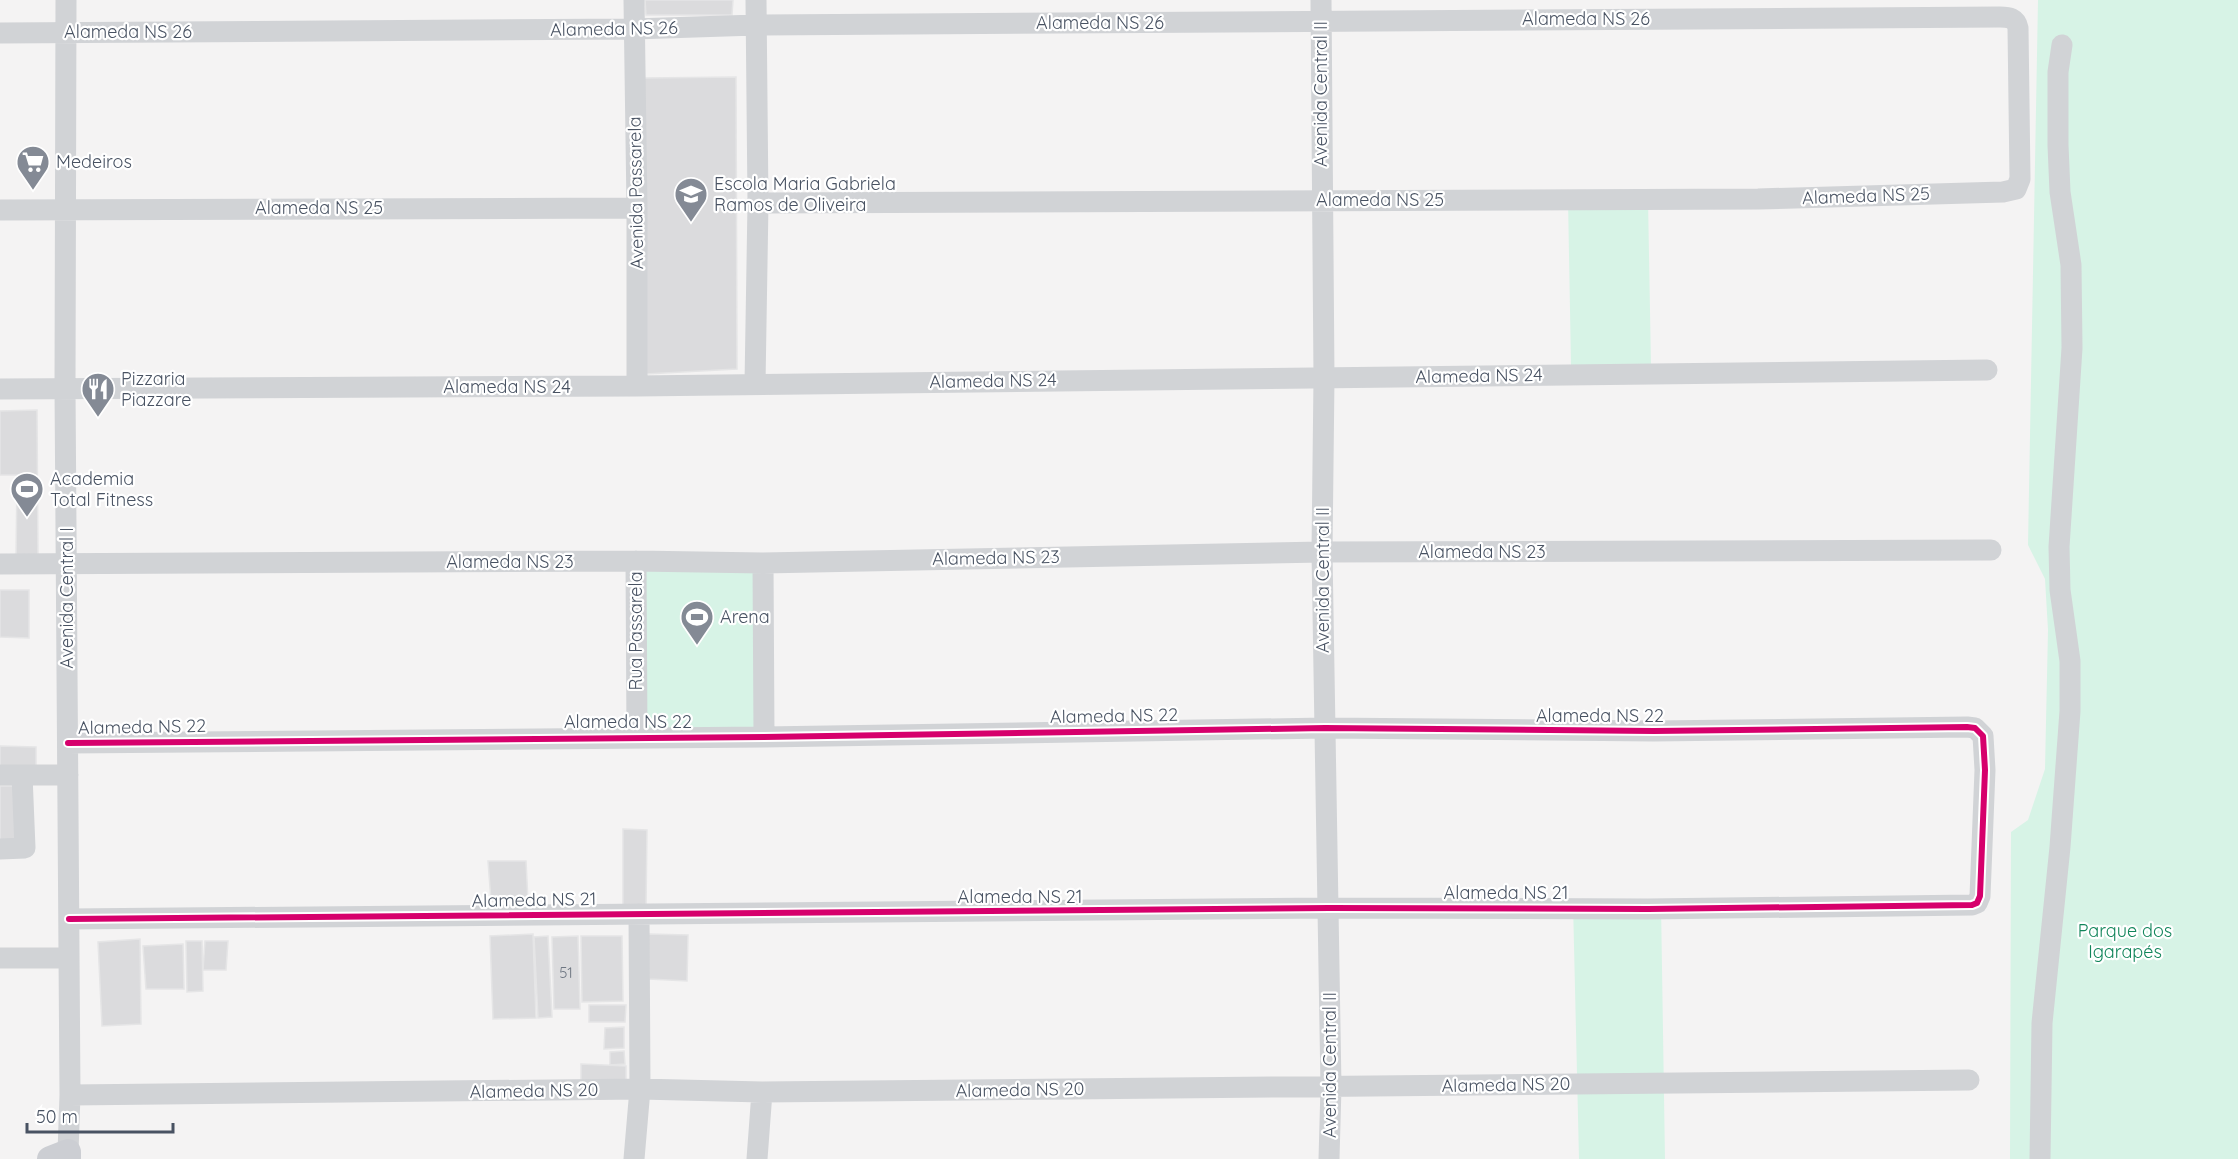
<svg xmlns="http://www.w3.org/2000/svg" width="2238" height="1159" font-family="Quicksand,sans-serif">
<rect width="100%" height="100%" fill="#f4f3f3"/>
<!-- green -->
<path fill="#d7f3e6" d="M2038,0h200v1159h-228l1,-327 17,-12 17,-51 3,-139 -3,-51 -17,-34z
M1568,199h80l3,167 -80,-1z
M758,556l5,178 -128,3 -3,-179z
M1573,903l88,1 4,255h-86z"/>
<!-- building -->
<path fill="#dbdbdd" stroke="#e5e5e6" stroke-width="1.5" d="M645,0h88l-1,15h-86z
M736,77l1,292 -91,5 -2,-296z
M37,410l1,151 -22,1 1,-87h-17v-64z
M0,590h29v48l-29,-1z
M0,746l36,1v28l-36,-2z
M0,786h28l-4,69h-24z
M623,829l24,1 -1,77h-23z
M488,861h38l2,40h-37z
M533,934l3,84 -43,1 -3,-83z
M648,934l40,1 -1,46 -38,-2z
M548,936l4,81 -14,1 -4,-81z
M578,936l2,73h-26l-2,-72z
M581,936h41l1,65 -41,1z
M140,939l1,85 -39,2 -4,-84z
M186,941h16l1,50 -16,1z
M205,941h23l-2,29h-23z
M183,944l1,45h-38l-3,-43z
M589,1005h37l-1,17h-36z
M624,1027v21l-20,1 1,-21z
M624,1051l1,13 -15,1v-13z
M581,1064l45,2v17l-45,-1z"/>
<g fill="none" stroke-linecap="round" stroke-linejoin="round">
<!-- minor -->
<path stroke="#d1d3d6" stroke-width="21" d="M66,0l-1,388 5,707 -2,57
M634,0l3,208v178
M1321,0l3,378 -2,174 9,535 -2,72
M0,33l634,-4 122,-4 1244,-8c9,0 16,1 18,11l2,151 -4,10 -13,3 -245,7 -1000,4
M0,210l637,-2
M755,384l3,-181 -2,-203
M0,389l637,-3 1350,-16
M636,561l1,176
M763,563l1,174
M0,564l636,-3 127,2 559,-11 669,-2
M68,743l696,-6 561,-9 329,3 313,-4 8,1 8,8 2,34 -5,126 -3,7 -5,2 -324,4 -319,-1 -1260,11
M0,775h68
M0,849l25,-1 -3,-73
M0,958h69
M70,1095l570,-6 122,3 1207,-12
M634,1159l6,-70 -1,-175
M757,1159l5,-67
M2040,1159l2,-136 18,-176 10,-136v-50l-10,-71 -1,-43 13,-199 -1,-83 -11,-73 -2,-47v-73l4,-27"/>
<!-- major -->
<path stroke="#ccced3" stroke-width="26" d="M50,1159l18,-7v7"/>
<!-- cycleway casing -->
<g stroke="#fff" stroke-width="10">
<path id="cycleway" d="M68,743l696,-6 561,-9 329,3 313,-4 8,1 8,8 2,34 -5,126 -3,7 -5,2 -324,4 -319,-1 -1260,11"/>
</g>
<!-- cycleway -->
<use href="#cycleway" stroke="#d6006c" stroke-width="6"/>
</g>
<!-- icons -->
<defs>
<g id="supermarket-pin" transform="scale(1.725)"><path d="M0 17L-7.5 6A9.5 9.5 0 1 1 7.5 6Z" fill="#848a95" stroke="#fff"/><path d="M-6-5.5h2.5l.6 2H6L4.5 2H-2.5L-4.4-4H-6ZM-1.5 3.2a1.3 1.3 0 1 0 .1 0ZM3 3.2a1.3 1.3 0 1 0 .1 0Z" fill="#fff"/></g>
<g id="school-pin" transform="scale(1.725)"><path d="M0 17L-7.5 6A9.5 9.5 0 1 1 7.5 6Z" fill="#848a95" stroke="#fff"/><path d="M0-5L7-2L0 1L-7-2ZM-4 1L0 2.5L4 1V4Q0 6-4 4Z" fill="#fff"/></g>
<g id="restaurant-pin" transform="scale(1.725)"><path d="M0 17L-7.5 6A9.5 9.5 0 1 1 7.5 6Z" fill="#848a95" stroke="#fff"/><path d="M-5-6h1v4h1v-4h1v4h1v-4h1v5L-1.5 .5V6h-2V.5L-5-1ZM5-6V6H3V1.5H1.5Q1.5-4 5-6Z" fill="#fff"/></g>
<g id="stadium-pin" transform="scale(1.725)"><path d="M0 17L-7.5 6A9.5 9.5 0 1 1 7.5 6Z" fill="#848a95" stroke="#fff"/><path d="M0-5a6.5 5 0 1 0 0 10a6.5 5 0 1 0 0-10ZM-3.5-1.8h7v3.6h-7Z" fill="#fff"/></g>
</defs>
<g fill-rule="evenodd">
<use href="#supermarket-pin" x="33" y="162"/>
<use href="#school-pin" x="691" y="194"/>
<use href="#restaurant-pin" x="98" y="389"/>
<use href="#stadium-pin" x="27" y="489"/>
<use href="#stadium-pin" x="697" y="617"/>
</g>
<g text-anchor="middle" stroke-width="4.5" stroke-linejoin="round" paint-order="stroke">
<!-- number labels -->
<g font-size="15" fill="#6e7682">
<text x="566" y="978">51</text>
</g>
<!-- street labels -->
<g font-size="18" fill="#485262" stroke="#fff">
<text x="1586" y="25">Alameda NS 26</text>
<text x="1100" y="29">Alameda NS 26</text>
<text transform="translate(614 29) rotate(-1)" y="6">Alameda NS 26</text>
<text x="128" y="38">Alameda NS 26</text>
<text transform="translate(1321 94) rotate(-90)" y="6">Avenida Central II</text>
<text transform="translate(636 193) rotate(-91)" y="6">Avenida Passarela</text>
<text transform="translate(1866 196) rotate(-2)" y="6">Alameda NS 25</text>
<text x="1380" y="206">Alameda NS 25</text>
<text x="319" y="214">Alameda NS 25</text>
<text transform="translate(1479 376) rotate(-1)" y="6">Alameda NS 24</text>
<text transform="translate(993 381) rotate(-1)" y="6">Alameda NS 24</text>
<text x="507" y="393">Alameda NS 24</text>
<text x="1482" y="558">Alameda NS 23</text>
<text transform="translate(996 558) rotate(-1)" y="6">Alameda NS 23</text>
<text x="510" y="568">Alameda NS 23</text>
<text transform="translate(1323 580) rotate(-90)" y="6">Avenida Central II</text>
<text transform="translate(67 598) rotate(-90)" y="6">Avenida Central I</text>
<text transform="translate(636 631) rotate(-90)" y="6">Rua Passarela</text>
<text transform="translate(1114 716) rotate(-1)" y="6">Alameda NS 22</text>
<text x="1600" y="722">Alameda NS 22</text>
<text x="628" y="728">Alameda NS 22</text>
<text transform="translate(142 727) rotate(-1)" y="6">Alameda NS 22</text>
<text x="1506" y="899">Alameda NS 21</text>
<text x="1020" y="903">Alameda NS 21</text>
<text transform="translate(534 900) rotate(-1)" y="6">Alameda NS 21</text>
<text transform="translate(1330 1065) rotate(-90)" y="6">Avenida Central II</text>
<text transform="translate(1506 1085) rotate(-1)" y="6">Alameda NS 20</text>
<text transform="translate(1020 1090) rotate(-1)" y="6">Alameda NS 20</text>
<text transform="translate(534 1091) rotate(-1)" y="6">Alameda NS 20</text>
</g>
<!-- poi labels -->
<g font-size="18" fill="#485262" stroke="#fff" text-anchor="start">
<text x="56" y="168">Medeiros</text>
<text x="714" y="190">Escola Maria Gabriela<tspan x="714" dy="21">Ramos de Oliveira</tspan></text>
<text x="121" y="385">Pizzaria<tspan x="121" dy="21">Piazzare</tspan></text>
<text x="50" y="485">Academia<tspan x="50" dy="21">Total Fitness</tspan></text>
<text x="720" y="623">Arena</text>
</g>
<!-- park labels -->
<g font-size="18" fill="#11855a" stroke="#fff">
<text x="2125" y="937">Parque dos<tspan x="2125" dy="21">Igarapés</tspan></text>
</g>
</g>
<!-- scale -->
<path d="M27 1123v9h146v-9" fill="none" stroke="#485262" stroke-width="3"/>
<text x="36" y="1123" font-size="18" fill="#485262" stroke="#ffffff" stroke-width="4.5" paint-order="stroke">50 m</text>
</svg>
